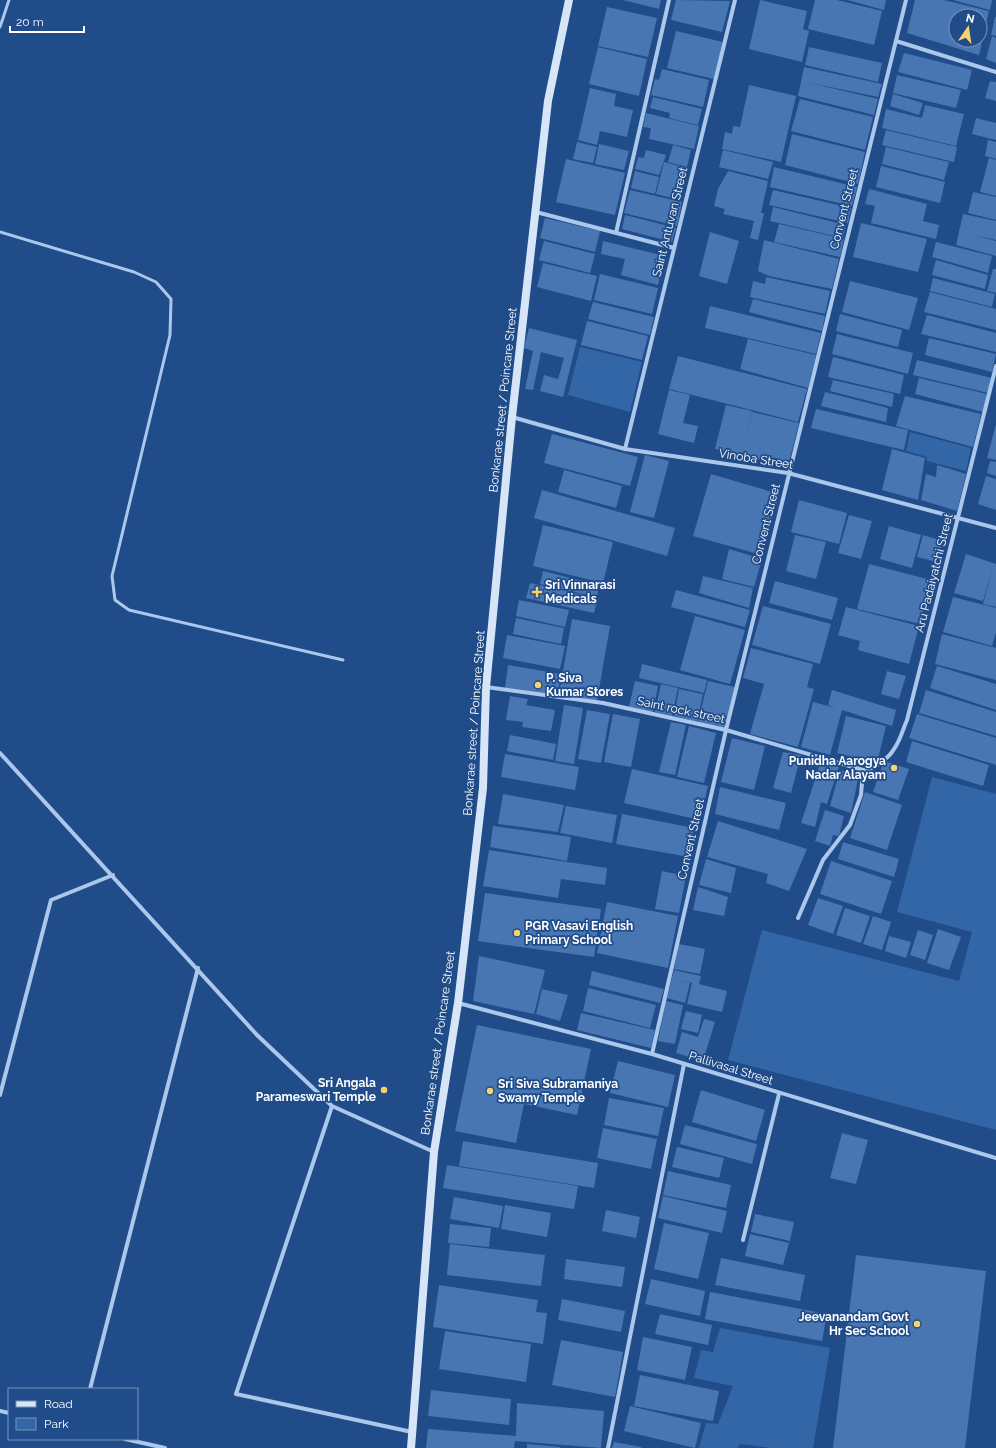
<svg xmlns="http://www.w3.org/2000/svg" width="996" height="1448" font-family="Raleway,sans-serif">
<rect width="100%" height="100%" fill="#204c89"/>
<!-- green -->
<path fill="#3366a7" d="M580,347l62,15 -12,50 -62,-17z
M910,432l61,16 -5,23 -39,-10v-4l-21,-6z
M932,777l64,17v336l-268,-70 34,-130 197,51 13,-49 -75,-20z
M720,1328l110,20 -17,100h-41l-33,-4 -1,4h-39l7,-25 12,1 15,-38 -39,-8 7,-28 12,2z"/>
<!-- building -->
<path fill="#4876b2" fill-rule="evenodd" d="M623,0h38l-2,9z
M676,0l54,1 -8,31 -51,-12z
M760,0l47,11 -4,18 6,2 -7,31 -53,-13z
M815,0h22l45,11 -8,34 -66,-16z
M847,0h39l-2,10z
M915,0h29l45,11 -10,44 -72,-22zM956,16h24v24h-24z
M953,0h39l-2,10z
M607,7l50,11 -9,39 -50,-11z
M995,17h1v19l-5,-1z
M676,31l47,11 -9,37 -47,-11z
M992,36l4,2v25l-10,-4z
M598,47l49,12 -8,37 -50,-12z
M809,47l73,16 -4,19 -73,-17z
M904,53l68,17 -5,20 -69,-18z
M804,67l78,17 -4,13 -72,-15 72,17 -4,16 -76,-19z
M662,69l47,11 -6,27 -52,-12 4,-16 4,1z
M897,75l64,15 -5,18 -63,-15z
M990,81l6,1v19l-11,-3z
M749,85l47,11 -15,66 -59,-13 3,-17 7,2 1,-8 7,1z
M590,88l26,6 -2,12 19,4 -6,27 -27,-6 -3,14 -19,-5z
M893,94l30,9 -4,12 -29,-9z
M653,97l49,12 -4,16 -29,-7 1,-5 -20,-5z
M800,99l73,18 -8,33 -74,-19z
M925,105l39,9 -8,32 -74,-18 4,-19 36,9z
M646,113l53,13 -5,23 -45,-10 2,-11 -8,-1z
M976,118l20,5v17l-24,-6z
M886,130l71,17 -3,15 -72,-17z
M792,134l73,18 -7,32 -73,-19z
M988,140l8,2v17l-11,-3z
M577,142l20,5 -4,16 -20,-4z
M599,144l30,7 -5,19 -29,-6z
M673,145l18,5 -4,17 -19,-5z
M886,147l63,15 -5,18 -62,-16z
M646,150l20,5 -7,20 -24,-6 3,-12 6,1z
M723,150l50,12 -5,17 -49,-12z
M989,158l7,2v36l-16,-4z
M566,159l59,14 -10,42 -59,-13z
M664,162l24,6 -8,32 -24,-6z
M881,166l64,16 -5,21 -64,-16z
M774,167l83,20 -5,19 -82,-19z
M635,171l24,6 -4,17 -24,-6z
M728,171l40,10 -7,32h3l-6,27 -8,-2 4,-17 -31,-7 2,-5 -11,-3 4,-17z
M869,189l58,15 -4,17 16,4 -3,14 -65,-16 4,-17 -10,-2z
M630,190l52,12 -5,24 -53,-13z
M773,190l78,18 -3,15 -79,-18z
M973,192l23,5v23l-28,-7z
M773,207l73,18 -3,13 -73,-17z
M963,214l33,7v19l-23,-5 23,6v15l-40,-11z
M625,215l51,13 -4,14 -50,-13z
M545,218l55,13 -5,21 -55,-14z
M861,223l66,16 -9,33 -65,-15z
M779,224l65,15 -4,18 -66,-15z
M710,232l29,9 -12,43 -28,-8z
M764,240l75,19 -7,30 -63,-13 -11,-5z
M544,241l51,13 -5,19 -51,-13z
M603,241l62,15 -7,29 -37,-10 4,-16 -24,-5z
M936,242l56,14 -4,17 -56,-16z
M936,260l52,15 -3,14 -53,-14z
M543,263l54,13 -6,25 -54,-14z
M993,269h3v24l-9,-2z
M600,274l58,14 -6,26 -58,-14z
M766,277l64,14 -5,23 -75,-17 3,-16 12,3z
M933,278l62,16 -3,13 -62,-16z
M850,281l68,17 -9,32 -67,-18z
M930,292l66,17v21l-72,-18z
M753,299l72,17 -3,15 -73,-19z
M593,302l61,15 -4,18 -62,-16z
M710,306l111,27 -5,21 -111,-26z
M840,314l62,16 -4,17 -62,-16z
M927,315l69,18v19l-75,-18z
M587,321l61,15 -6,24 -61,-15z
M529,328l48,12 -14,57 -23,-6 4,-16 14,4 6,-21 -23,-6 -8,38 -8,-1 8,-38 -9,-3z
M837,334l76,19 -5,21 -76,-20z
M929,338l67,16 -4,18 -67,-17z
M748,339l68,16 -8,33 -68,-19z
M678,356l129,33 -9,33 -129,-33z
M833,357l71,18 -4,19 -72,-17z
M917,360l75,18 -4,15 -75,-18z
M919,378l68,16 -4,18 -68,-18z
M833,380l61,14 -2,13 -62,-16z
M669,390l21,5 -7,28 15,3 -4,17 -36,-9z
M825,392l63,16 -2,14 -65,-16z
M905,396l76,18 -8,33 -77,-21z
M726,405l26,6 -7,27 7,-26 47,11 -11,43 -73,-17z
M816,409l92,21 -4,20 -93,-22z
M996,424v36l-9,-2z
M552,434l86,23 -8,29 -86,-23z
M892,449l33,9 -7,42 -36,-10z
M645,455l24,6 -15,57 -24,-6z
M990,461l6,1v14l-9,-3z
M937,465l29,9 -9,37 -36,-11 5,-26 10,3z
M564,470l58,16 -6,22 -58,-16z
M711,474l68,20 -17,61 -69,-19z
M986,476l10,3v31l-18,-6z
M542,490l133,38 -8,28 -133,-38z
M799,500l48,13 -8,31 -48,-12z
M849,515l23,6 -11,38 -23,-6z
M543,525l70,17 -10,41 -70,-17z
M889,526l32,9 -9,33 -32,-9z
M795,535l31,7 -10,37 -30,-8z
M923,535l20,6 -6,21 -20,-5z
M729,549l33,10 -8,28 -32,-8z
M966,554l30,10v43l-13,-3 10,-38 -10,35 -29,-8z
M869,564l62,16 -11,44 -63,-15z
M543,571l56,14 -2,12 -57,-13z
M703,576l50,12 -4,20 -50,-15z
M775,581l63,17 -6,22 -63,-17z
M530,583l68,15 -4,15 -68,-15z
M676,590l74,20 -5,17 -74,-20z
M953,597l43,11v24l-4,14 -49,-14z
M519,600l50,10 -4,17 -49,-11z
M763,606l68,18 -11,40 -68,-19z
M846,607l73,19 -10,38 -51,-14 2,-9 -22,-6z
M695,616l50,14 -15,54 -50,-14z
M516,618l48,10 -3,16 -48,-10z
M572,619l38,7 -13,75 -38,-7z
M942,634l54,14v32l-61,-16z
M507,635l58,11 -5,23 -57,-11z
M751,648l62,16 -6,23 7,2 -16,58 -48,-13 14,-50 -21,-6z
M642,664l65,16 -3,13 -65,-15z
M508,665l53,9 -4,23 -52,-9z
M937,666l59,18v26l-66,-22z
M887,671l19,5 -7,23 -18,-5z
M635,681l23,5 -5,26 -24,-5z
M708,681l27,6 -10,41 -27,-6z
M661,684l17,4 -6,28 -17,-4z
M679,689l24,5 -6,28 -23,-6z
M832,690l64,20 -4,16 -50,-16 -12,45 -29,-8 12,-45 23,6 -8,-3z
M926,690l70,22v24l-77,-23z
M510,696l18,3 -2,6 29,5 -4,21 -29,-4 1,-5 -17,-2z
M564,705l19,3 -9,56 -19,-3z
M587,710l23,4 -9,49 -23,-4z
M613,714l27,5 -9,48 -27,-5z
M917,714l79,24v27l-87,-27z
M846,716l40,10 -9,37 -40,-10z
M671,722l15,3 -11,50 -16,-3z
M689,726l27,7 -12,50 -27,-6z
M510,735l46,9 -3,16 -46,-9z
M732,738l33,8 -11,44 -33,-8z
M912,741l77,24 -6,21 -77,-24z
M783,752l18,3 -10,38 -18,-5z
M505,754l74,13 -4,23 -74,-13z
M821,761l18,5 -12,38 -6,-2 -6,25 -14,-4z
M884,761l25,8 -11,31 -25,-8z
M632,769l76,17 -8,34 -76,-17z
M840,770l19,5 -8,38 -21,-7z
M720,787l66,16 -7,27 -64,-16z
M865,792l37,13 -15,45 -37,-12z
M503,794l61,11 -6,27 -60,-8z
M566,806l51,9 -5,28 -52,-10z
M825,810l19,6 -5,20 -6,-1 -3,11 -15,-5z
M622,814l72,14 -5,29 -73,-13z
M718,821l89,28 -18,42 -23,-8 2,-9 -61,-17z
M493,826l78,11 -4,24 -77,-14z
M843,842l56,17 -5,18 -56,-18z
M489,850l118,18 -2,17 -44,-6 -3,19 -75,-12z
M706,859l30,9 -5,25 -32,-8z
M831,861l61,20 -11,33 -61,-20z
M662,871l24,5 -7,37 -24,-4z
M698,887l30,10 -4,19 -31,-6z
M485,893l116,16 -7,48 -116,-16z
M818,898l25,8 -10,28 -25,-9z
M607,902l71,14 -10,52 -71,-15z
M845,908l25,8 -9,27 -25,-8z
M873,916l18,6 -9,28 -19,-6z
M938,929l23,8 -12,33 -22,-7z
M918,930l15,5 -8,25 -15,-5z
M889,936l22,6 -5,16 -21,-7z
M679,944l26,5 -5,25 -26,-5z
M479,956l66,14 -11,44 -61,-13z
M674,970l27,6 -2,8 28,7 -5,21 -35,-8 5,-21 -12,-3 10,3 -5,20 -18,-5z
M592,971l72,18 -4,14 -71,-18z
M588,988l68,17 -6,23 -67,-17z
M542,989l26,6 -8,26 -24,-7z
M666,1001l17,4 -8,39 -17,-3z
M686,1011l16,4 -4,18 -17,-4z
M581,1013l74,17 -4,18 -74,-18z
M704,1019l11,3 -12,39 -27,-8 6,-21 16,5z
M477,1025l114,24 -14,66 -53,-11 -8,39 -61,-12z
M618,1061l57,14 -7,32 -58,-14z
M701,1090l64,20 -9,31 -64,-19z
M609,1098l55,10 -6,28 -54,-11z
M685,1125l72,19 -5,20 -72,-20z
M603,1128l54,11 -6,30 -54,-11z
M842,1133l26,7 -12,44 -26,-6z
M463,1141l135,22 -4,25 -135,-22z
M677,1147l47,11 -5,20 -47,-11z
M447,1165l131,21 -4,23 -131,-21z
M668,1171l63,14 -5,23 -63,-13z
M663,1196l64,15 -5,22 -64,-15z
M454,1197l49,9 -4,22 -49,-9z
M505,1205l46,8 -4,24 -46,-8z
M606,1210l34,7 -4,21 -34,-7z
M755,1214l39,8 -4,19 -39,-9z
M664,1223l45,10 -11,46 -44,-10z
M450,1224l41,4 -2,19 -41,-4z
M750,1234l39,9 -6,22 -38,-9z
M450,1244l95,11 -4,31 -94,-11z
M856,1255l130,16 -21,177h-132z
M721,1258l84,17 -5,26 -85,-16z
M566,1259l59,8 -3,20 -58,-8z
M651,1279l54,12 -5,25 -55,-12z
M439,1285l99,15 -2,12 11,1 -4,31 -110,-17z
M710,1292l117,22 -5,27 -117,-22z
M562,1299l63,12 -4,21 -63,-12z
M660,1314l52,11 -4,20 -53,-11z
M445,1331l86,13 -5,38 -87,-13z
M643,1337l49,10 -7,33 -48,-10z
M561,1340l62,12 -8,45 -63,-12z
M640,1375l79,16 -6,30 -79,-15z
M431,1390l80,9 -2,26 -81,-9z
M517,1403l87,8 -3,37 -86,-7 -1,7h-88l2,-19 88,7z
M630,1406l71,17 -6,25 -71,-17z
M614,1442l27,5v1h-29z
M527,1444l33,3v1h-33z"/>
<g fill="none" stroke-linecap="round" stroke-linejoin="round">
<!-- lane -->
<path stroke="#abc7eb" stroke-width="3" d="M0,27l9,-27
M0,232l134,40 22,10 15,17 -1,36 -58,241 3,24 14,10 214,50"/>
<!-- street -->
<path stroke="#abc7eb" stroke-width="4" d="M896,41l100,31
M536,212l138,36
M616,233l53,-233
M512,417l113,32 163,24 208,55
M625,449l110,-449
M486,687l117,16 123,27 137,40c10,0 26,-12 31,-21 6,-8 9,-20 13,-29l89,-354
M0,753l257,282 75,71 102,46
M798,918l25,-58 27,-35 11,-30 2,-25
M458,1003l194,51 344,104
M652,1054l74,-324 180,-730
M0,1095l51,-195 62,-25
M332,1106l-96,288 176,38
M743,1240l36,-146
M90,1389l108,-421
M0,1411l9,2
M125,1439l40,9
M608,1448l76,-384"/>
<!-- secondary -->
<path stroke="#d6e5f8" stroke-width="8" d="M411,1448l23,-296 24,-149 25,-215 3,-101 26,-270 36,-316 21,-101"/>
</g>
<!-- markers -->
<g fill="#f9d26b" stroke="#204c89" stroke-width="1.5">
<path d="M535 586h4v4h4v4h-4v4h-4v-4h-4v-4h4z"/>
<circle cx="538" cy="685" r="4"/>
<circle cx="894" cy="768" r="4"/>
<circle cx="517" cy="933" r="4"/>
<circle cx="384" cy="1090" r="4"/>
<circle cx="490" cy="1091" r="4"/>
<circle cx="917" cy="1324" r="4"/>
</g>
<g text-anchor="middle" stroke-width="3.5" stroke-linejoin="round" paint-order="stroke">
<!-- street labels -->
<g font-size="12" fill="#fff" stroke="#204c89">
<text transform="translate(844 209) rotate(-76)" y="4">Convent Street</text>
<text transform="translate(670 222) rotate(-76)" y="4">Saint Antuvan Street</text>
<text transform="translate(503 400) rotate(-84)" y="4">Bonkarae street / Poincare Street</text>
<text transform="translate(756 459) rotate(9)" y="4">Vinoba Street</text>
<text transform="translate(766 524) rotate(-76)" y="4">Convent Street</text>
<text transform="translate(934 573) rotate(-76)" y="4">Aru Padaiyatchi Street</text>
<text transform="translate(681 710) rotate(12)" y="4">Saint rock street</text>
<text transform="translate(474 723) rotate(-86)" y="4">Bonkarae street / Poincare Street</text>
<text transform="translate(691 839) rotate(-77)" y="4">Convent Street</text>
<text transform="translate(438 1043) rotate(-82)" y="4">Bonkarae street / Poincare Street</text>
<text transform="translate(731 1068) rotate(17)" y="4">Pallivasal Street</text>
</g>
<!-- poi labels -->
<g font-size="12" font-weight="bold" fill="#fff" stroke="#204c89" text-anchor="start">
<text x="545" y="589">Sri Vinnarasi<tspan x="545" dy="14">Medicals</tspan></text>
<text x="546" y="682">P. Siva<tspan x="546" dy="14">Kumar Stores</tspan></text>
<text x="886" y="765" text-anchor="end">Punidha Aarogya<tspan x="886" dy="14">Nadar Alayam</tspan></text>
<text x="525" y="930">PGR Vasavi English<tspan x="525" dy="14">Primary School</tspan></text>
<text x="376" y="1087" text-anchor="end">Sri Angala<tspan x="376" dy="14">Parameswari Temple</tspan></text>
<text x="498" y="1088">Sri Siva Subramaniya<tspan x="498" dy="14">Swamy Temple</tspan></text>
<text x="909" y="1321" text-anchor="end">Jeevanandam Govt<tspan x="909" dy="14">Hr Sec School</tspan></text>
</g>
</g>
<!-- legend -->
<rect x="8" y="1388" width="130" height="52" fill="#204c89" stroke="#7994b8"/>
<rect x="16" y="1401" width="20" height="6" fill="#d6e5f8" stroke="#7994b8"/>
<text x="44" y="1408" font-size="12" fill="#ffffff">Road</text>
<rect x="16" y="1418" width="20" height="12" fill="#3366a7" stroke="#7994b8"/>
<text x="44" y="1428" font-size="12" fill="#ffffff">Park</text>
<!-- north arrow -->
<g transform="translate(968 28) rotate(13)"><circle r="19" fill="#204c89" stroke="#7994b8"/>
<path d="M0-3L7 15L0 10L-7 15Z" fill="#f9d26b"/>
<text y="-6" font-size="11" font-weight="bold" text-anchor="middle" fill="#ffffff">N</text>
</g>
<!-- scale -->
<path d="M10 26v6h74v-6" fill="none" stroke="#ffffff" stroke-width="2"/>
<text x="16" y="26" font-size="12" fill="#ffffff" stroke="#204c89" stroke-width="3" paint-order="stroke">20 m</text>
</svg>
